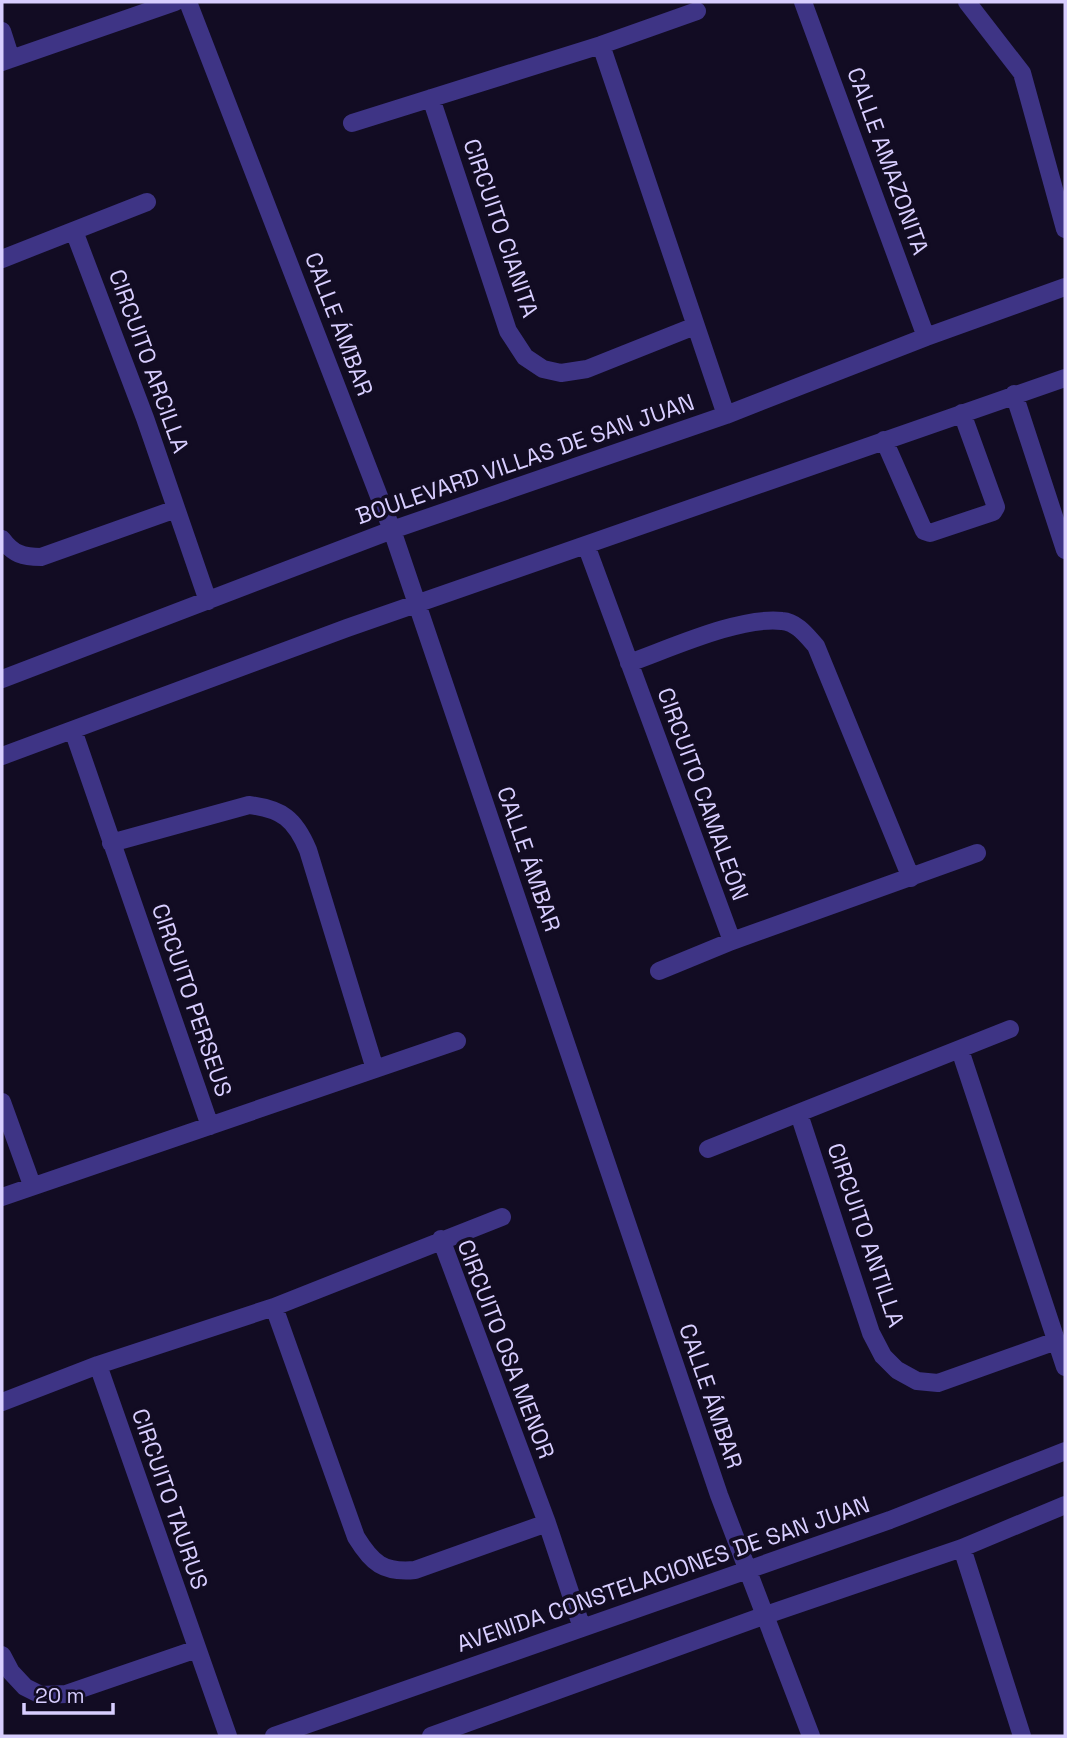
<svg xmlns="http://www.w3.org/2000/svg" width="1067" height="1738" font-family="'Space Grotesk',sans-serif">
<rect width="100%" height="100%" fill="#120c23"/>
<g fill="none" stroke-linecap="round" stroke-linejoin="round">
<!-- minor -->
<path stroke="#3e3485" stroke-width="18" d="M188,2l204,528 327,965 92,241
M803,2l123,335
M967,2l55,71 43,156
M2,31l9,28
M601,45l125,370
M2,62l173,-60
M431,98l77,233 17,26 18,12 18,4 26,-4 108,-43
M352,123l249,-78 96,-34
M74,231l71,187 63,183
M2,259l145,-57
M1014,394l51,156
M884,440l40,91 6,2 63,-21 3,-5 -34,-94
M2,539c11,15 21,18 39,18l135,-48
M586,545l146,396
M629,663c40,-14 111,-47 153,-42 15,1 25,15 34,25l95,232
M2,679l390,-149 334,-115 200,-78 139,-50
M73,730l137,396
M2,756l345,-128 718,-250
M111,843l138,-38c33,4 46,14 59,45l67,219
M659,971l73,-30 245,-88
M960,1050l105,317
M2,1102l30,83
M799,1114l72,219 12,23 14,14 20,11 21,2 118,-42
M708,1149l302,-120
M2,1197l455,-156
M441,1239l106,284 35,105
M274,1307l82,230c16,26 27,36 59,33l132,-47
M98,1365l130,371
M2,1402l96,-37 176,-58 228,-90
M962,1548l60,188
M2,1655l9,17 14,15 16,8 25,-1 131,-45
M274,1736l616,-216 175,-69
M431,1736l335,-121 196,-67 103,-43"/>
</g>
<g text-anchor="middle" stroke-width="7" stroke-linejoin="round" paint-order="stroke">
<!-- street labels -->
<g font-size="23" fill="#d8ceff" stroke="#120c23">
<text transform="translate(888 161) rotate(70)" y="8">CALLE AMAZONITA</text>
<text transform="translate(501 228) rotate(71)" y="8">CIRCUITO CIANITA</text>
<text transform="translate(339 324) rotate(69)" y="8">CALLE ÁMBAR</text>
<text transform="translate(149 361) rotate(70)" y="8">CIRCUITO ARCILLA</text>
<text transform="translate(525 459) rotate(-19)" y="8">BOULEVARD VILLAS DE SAN JUAN</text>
<text transform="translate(703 794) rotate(70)" y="8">CIRCUITO CAMALEÓN</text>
<text transform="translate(529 859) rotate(71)" y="8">CALLE ÁMBAR</text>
<text transform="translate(192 1000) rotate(71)" y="8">CIRCUITO PERSEUS</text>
<text transform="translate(866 1235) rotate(71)" y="8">CIRCUITO ANTILLA</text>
<text transform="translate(506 1349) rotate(69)" y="8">CIRCUITO OSA MENOR</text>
<text transform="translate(711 1396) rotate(71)" y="8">CALLE ÁMBAR</text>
<text transform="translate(170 1499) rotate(71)" y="8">CIRCUITO TAURUS</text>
<text transform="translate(663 1574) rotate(-19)" y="8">AVENIDA CONSTELACIONES DE SAN JUAN</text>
</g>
</g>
<!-- border -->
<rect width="1067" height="1738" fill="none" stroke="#d8ceff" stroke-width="7"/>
<!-- scale -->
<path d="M24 1703v10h89v-10" fill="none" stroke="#d8ceff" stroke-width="3.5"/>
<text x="35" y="1703" font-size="21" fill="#d8ceff" stroke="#120c23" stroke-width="5" paint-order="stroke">20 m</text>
</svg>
